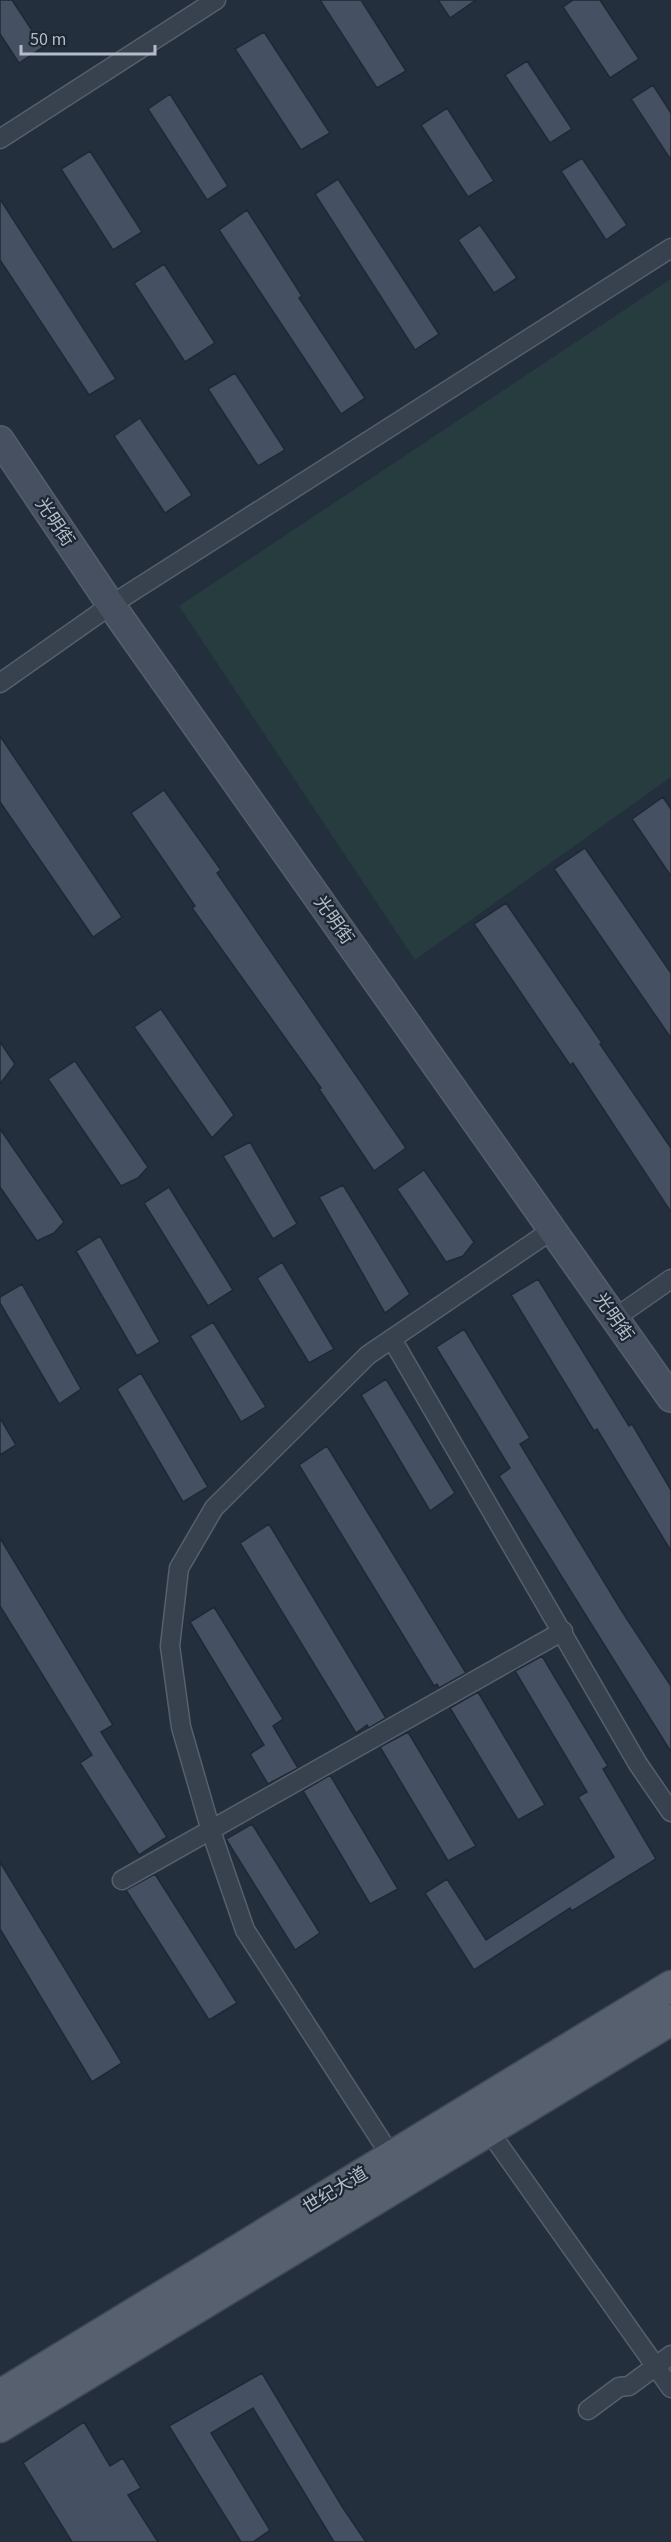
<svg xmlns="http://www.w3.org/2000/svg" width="671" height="2542" font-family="'Source Sans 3','Noto Sans SC',sans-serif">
<rect width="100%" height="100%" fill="#242f3e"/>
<!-- green -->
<path fill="#263c3f" d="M671,279v498l-256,183 -236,-354z"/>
<!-- building -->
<path fill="#455162" stroke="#1f2835" stroke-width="1.5" d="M0,0h12l31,47 -24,16 -19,-29z
M320,0h41l45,71 -29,17z
M438,0h38l-26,18z
M573,0h27l39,59 -29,19 -47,-71z
M264,32l66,101 -29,17 -66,-101z
M527,61l45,68 -22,14 -45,-68z
M653,85l18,28v47l-40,-61z
M170,94l58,92 -21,14 -59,-91z
M447,108l47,73 -26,16 -47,-72z
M90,151l52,81 -29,18 -52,-81z
M582,158l45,67 -21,15 -45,-69z
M338,179l101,155 -24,16 -100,-156z
M0,199l116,180 -27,16 -89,-135z
M247,210l55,86 -3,2 66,100 -24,16 -122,-184z
M480,225l37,53 -23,15 -36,-53z
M164,264l51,79 -30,19 -51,-79z
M235,373l50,77 -27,16 -50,-77z
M140,418l52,77 -27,18 -51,-77z
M0,736l122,181 -29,20 -93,-135z
M164,790l57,80 -4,3 189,275 -32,23 -55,-82 2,-1 -129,-180 3,-2 -64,-93z
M663,797l8,12v67l-39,-57z
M585,848l86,125v65l-117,-169z
M506,903l96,140 -2,1 71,104v64l-98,-149 -3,2 -96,-141z
M161,1009l73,106 -22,23 -78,-111z
M0,1042l15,22 -15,20z
M75,1061l73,106 -10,11 -17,8 -73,-107z
M0,1129l64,93 -10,11 -17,8 -37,-54z
M250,1142l47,82 -24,15 -50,-83z
M424,1170l50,72 -11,14 -17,6 -49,-73z
M343,1185l67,109 -25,19 -66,-116z
M169,1187l64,103 -25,16 -64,-103z
M100,1236l60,106 -23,14 -61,-105z
M282,1262l52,87 -25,14 -52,-85z
M538,1279l91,147 3,-2 39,66v61l-74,-122 -3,2 -83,-136z
M22,1284l59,105 -22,15 -59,-101v-6z
M213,1322l53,85 -25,15 -51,-86z
M464,1329l66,109 -10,6 103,169 48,73v66l-172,-276 11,-8 -74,-121z
M141,1373l67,114 -25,15 -66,-113z
M386,1379l69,114 -25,18 -69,-116z
M0,1418l16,27 -16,10z
M327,1446l139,227 -27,15 -2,-4 -3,2 -135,-221z
M269,1524l117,194 -17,10 -2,-3 -11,8 -116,-190z
M0,1538l113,187 -12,7 66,105 -28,18 -59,-92 12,-8 -92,-149z
M214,1607l69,112 -10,7 25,42 -30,16 -18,-30 14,-9 -74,-123z
M542,1656l66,110 -5,3 53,90 -84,52 -2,-3 -96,62 -49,-77 22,-14 39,61 128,-83 -36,-60 9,-5 -72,-121z
M478,1692l67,113 -27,15 -68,-112z
M408,1732l68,114 -28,15 -68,-114z
M330,1775l68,114 -28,15 -67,-113z
M252,1824l68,109 -25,17 -69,-111z
M0,1862l122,201 -30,19 -92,-153z
M155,1874l82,129 -28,17 -83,-130z
M262,2373l81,135 23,34h-32l-81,-134 -42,25 59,97 -17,12h-12l-72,-116z
M84,2422l26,44 13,-8 18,30 -13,7 30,47h-86l-49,-79z"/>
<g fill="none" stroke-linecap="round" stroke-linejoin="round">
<!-- street casing -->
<g stroke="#565f6c" stroke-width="21">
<path id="street" d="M0,139l216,-139
M0,683l111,-78 560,-357
M615,1318l56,-39
M392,1339l246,425 33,48
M122,1880l441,-249
M489,2131l182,257
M391,2156l-146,-226 -34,-99 -30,-104 -11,-81 9,-78 35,-60 154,-153 184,-125
M588,2410l31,-23 10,-1 42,-31"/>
</g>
<!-- secondary casing -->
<g stroke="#565f6c" stroke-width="30">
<path id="secondary" d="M0,440l111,165 560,793"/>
</g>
<!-- primary casing -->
<g stroke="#414a57" stroke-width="33">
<path id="primary" d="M0,2395l671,-409
M0,2427l671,-407"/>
</g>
<!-- street -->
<use href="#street" stroke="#38414e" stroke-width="18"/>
<!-- secondary -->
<use href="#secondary" stroke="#465061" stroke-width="27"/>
<!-- primary -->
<use href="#primary" stroke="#56606e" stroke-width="30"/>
</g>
<g text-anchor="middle" stroke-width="4.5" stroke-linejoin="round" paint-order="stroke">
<!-- street labels -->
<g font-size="18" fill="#b4bcc9" stroke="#1d2633">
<text transform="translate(55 522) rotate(56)" y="6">光明街</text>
<text transform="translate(334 920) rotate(55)" y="6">光明街</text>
<text transform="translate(614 1317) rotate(55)" y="6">光明街</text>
<text transform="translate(335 2190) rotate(-31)" y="6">世纪大道</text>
</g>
</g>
<!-- scale -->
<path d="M21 45v9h134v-9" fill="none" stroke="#b4bcc9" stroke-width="3"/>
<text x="30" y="45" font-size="18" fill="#b4bcc9" stroke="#1d2633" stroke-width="4.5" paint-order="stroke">50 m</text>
</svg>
